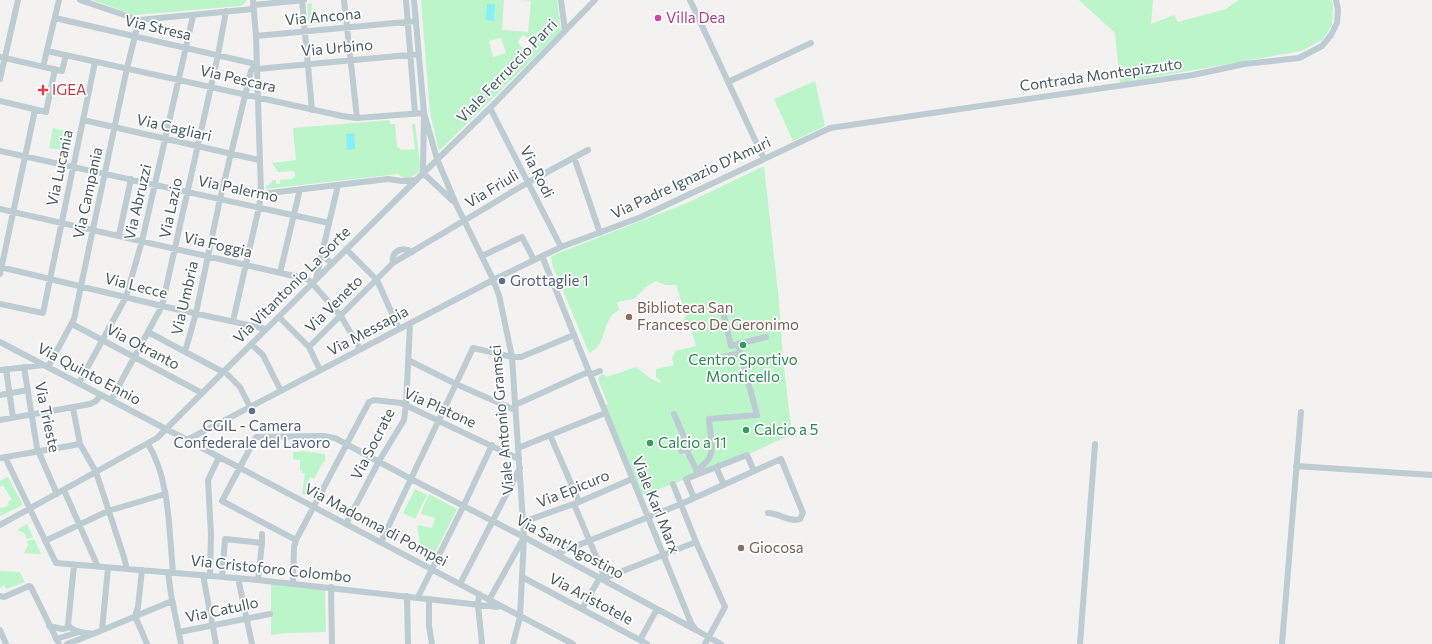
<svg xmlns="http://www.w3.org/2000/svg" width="1432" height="644" font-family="Commissioner,sans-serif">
<rect width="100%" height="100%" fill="#f4f1f1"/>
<!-- green -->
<path fill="#bcf5c9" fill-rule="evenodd" d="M92,0h154l1,1 -3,3 -4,2 -105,9z
M421,0h83l-2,30 26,2 3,-31 -12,-1h38l4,31 -122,120 -8,-34 -2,-16zM523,35l12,7v2l-8,8 -8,-8 -1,-3zM501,38l5,15 -13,4 -4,-16z
M1079,0h74l-2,24 23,-9 4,7 48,-13 13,-9h91l3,3 -1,22 -10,15 -21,11 -181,32 -5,-50z
M312,3l-1,13 3,4v5l-5,1 -2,-22z
M815,81l10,45 -32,15 -19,-42z
M390,120v4h5l2,22 4,4 14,-1 -3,-25h3l6,47c-9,5 -14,11 -23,3l-132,15v-3l3,-1 4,-5h3v4h4v-4l12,-1 3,-3v-3l-3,-2 -14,1 -6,-9 24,-3 -3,-32z
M53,128l13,3 -4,19 -13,-2z
M764,166l15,135 4,58 9,75 -45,21 -108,42 -37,-91 6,-2 -10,-25 4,-6 5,4 29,-10 14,11 10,5 1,-2 -5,-4v-8l18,-4 -2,-7 4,-7 20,-5 -8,-26 -5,1 3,-6 -10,-30h-10l-10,-4 -10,6 -12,12 -17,3 2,8c-19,9 -10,35 -30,43l-36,-86 -2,-10 5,-3 131,-51z
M301,451l24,3v8h-2l-9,17 -4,-2 -3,19 -5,-2 3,-20 -3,-1v-3h-2v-10l-7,-1v-7h8z
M8,477l15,28 -23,11v-9l2,1 7,-3 -1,-3 4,-2 -9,-15 -3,2v-6z
M415,489l12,6 -12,24 -12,-6z
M429,494l28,15 -26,52 -14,-7c1,-5 3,-11 2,-17 -1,-5 -2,-7 -1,-12l14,3 3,-10 -14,-4 3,-9z
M27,524l6,13 -6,2 -3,-6 -7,-3z
M34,539l7,15 -17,-1 4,-7 -1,-5z
M0,571l20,1 5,10 -19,7 -2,-4 -4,3z
M271,584l54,6 1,42 -42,1 -13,2z"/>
<!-- water -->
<path fill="#84f0f7" d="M487,4h8l-1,15h1v2l-9,-1z
M354,133l1,16 -8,1 -1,-16z"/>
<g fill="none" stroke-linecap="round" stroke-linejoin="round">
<!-- minor -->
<path stroke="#bdcbd2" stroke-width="6" d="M80,0l59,20 114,-11
M302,0l10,110
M344,0l13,118
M406,0l9,114
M414,0l10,113 -1,60 30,28
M561,0l4,31
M690,0l74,159
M253,5l51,-5
M55,18l201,46 -5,7 -31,128 -24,114 -11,39
M256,36l160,-15
M47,51l295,65 15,2 67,-5
M0,57l62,14 4,-16
M43,67l16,-67
M257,69l162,-15
M0,79l18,-79
M728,82l83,-39
M0,101l46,11 9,-43
M490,108l71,139
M424,113l13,46 19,45 35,71 8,20 13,62 12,180 -4,80 -7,27
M83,120l176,40
M0,151l329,72
M574,157l26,76
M261,194l127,-15 14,2 14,-1
M0,209l307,70 5,4 29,33 19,33
M119,235l12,-56
M346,249l31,31 22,49
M322,254l10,10
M482,256l40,-19 12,23
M542,256l149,367 5,7 25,14
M393,263c-2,-12 9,-17 19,-11
M0,267l162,39 104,23
M280,273l20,-84
M0,274l35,-164
M316,279l22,-94
M0,304l43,9 52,-251
M279,317l30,30 11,23
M233,321l26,-114 2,-13 -5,-158 -3,-36
M72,324l130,69
M148,332l75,40
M0,342l187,98 386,204
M251,344l12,11 18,36
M738,344l28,-7
M309,347l84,-84 134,-80 61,-33
M408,360l48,24 59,26
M711,360l29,-7
M24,367l13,81 20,46
M48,367l26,-48 53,-251 12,-48
M6,369l7,49
M0,370l43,-5
M224,371l16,16 10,20
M590,375l10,-4
M79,383l47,-86 16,-56 51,-225
M0,395l28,-5
M111,400l51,-94 56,-251 8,-44
M515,405l73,-33
M73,408l7,36 16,28 27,82 4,15
M674,414l15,35h-3
M0,420l90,-16 6,-3 5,-6
M550,435l29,67
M187,440l306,-160 68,-33 80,-30 189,-89 363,-53 51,-11 55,-6 23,-12 9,-11 6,-12 1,-13 -2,-10
M148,444c22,35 21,88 25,128
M518,448l87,-35
M681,451l5,-2 12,24
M5,457l51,106 202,17 240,27
M0,458l80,-14
M1296,466l136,9
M716,467l8,18
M696,470c24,-13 14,-30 13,-51l48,-4 -19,-71 -7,2 -9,-39
M673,484l23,58 29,65 -20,37
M64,490l34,77
M694,498l-8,-19 61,-24 7,16
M574,504l32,76
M523,522l56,-20 53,-23
M346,524l33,-63 25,-41 2,-15 4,-81
M0,525l157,-87 249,-248 84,-82 105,-108
M296,540l-74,-39 34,-64h1l66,-1 12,2 76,41 113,58 172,93
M45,541l63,-30 57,-17
M381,542l92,-194 39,9h9l53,-22
M262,543v-9
M556,554l125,-50 100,-45 22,54 -3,6c-10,4 -21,-6 -32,-6
M142,570l-4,37 -3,9 12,28
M168,572l3,22 10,50
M203,575l13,69
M210,575l1,-41 -3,-54 11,-23
M222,577l3,-38 37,4 -4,37
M522,577l125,67
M238,578l14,66
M605,578l91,-36
M293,583l1,-36 2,-7 73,-138 5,-2 27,3 118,56
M460,584l60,-116
M331,587l1,57
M479,594l-1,11 4,39
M0,596l4,1 25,-11 2,1 28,57
M407,596l1,48
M418,597l45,-90 29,-62
M429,599v27l3,18
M489,600l34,-61
M582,609l18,-32
M49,626l13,3 5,-1 1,-3 6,-60
M0,630l6,14
M102,630l6,-62
M179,632l91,-18
M93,634l79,-33
M56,639l23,-7
M640,640l17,-31
M67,644l26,-10c-9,-2 -19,-1 -25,-9
M1080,644l15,-200
M1282,644l19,-232"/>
</g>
<!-- markers -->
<circle fill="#d1479c" stroke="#fff" stroke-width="1.5" cx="658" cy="18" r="4"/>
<path fill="#e0444e" stroke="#fff" stroke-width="1.5" d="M41 84h4v4h4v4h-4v4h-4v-4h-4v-4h4z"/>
<g fill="#5c6f8a" stroke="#fff" stroke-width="1.5">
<circle cx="502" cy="281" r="4"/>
<circle cx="252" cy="411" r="4"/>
</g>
<g fill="#8d6e63" stroke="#fff" stroke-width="1.5">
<circle cx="629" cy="317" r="4"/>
<circle cx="741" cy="548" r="4"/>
</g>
<g fill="#2e9e5b" stroke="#fff" stroke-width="1.5">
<circle cx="743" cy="345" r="4"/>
<circle cx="746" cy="430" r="4"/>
<circle cx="650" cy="443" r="4"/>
</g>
<g text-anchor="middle" stroke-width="3.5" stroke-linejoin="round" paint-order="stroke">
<!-- street labels -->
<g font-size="15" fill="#465961" stroke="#fff">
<text transform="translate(323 17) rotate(-5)" y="5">Via Ancona</text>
<text transform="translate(158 28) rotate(13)" y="5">Via Stresa</text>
<text transform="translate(337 48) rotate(-5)" y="5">Via Urbino</text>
<text transform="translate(507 71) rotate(-46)" y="5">Viale Ferruccio Parri</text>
<text transform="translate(1101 75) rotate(-8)" y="5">Contrada Montepizzuto</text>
<text transform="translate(238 79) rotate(13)" y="5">Via Pescara</text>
<text transform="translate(174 128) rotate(13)" y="5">Via Cagliari</text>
<text transform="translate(60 168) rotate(-78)" y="5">Via Lucania</text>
<text transform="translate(537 172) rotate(63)" y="5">Via Rodi</text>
<text transform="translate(691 178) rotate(-25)" y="5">Via Padre Ignazio D'Amuri</text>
<text transform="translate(238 189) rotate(12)" y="5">Via Palermo</text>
<text transform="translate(492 189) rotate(-31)" y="5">Via Friuli</text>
<text transform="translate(88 193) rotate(-78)" y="5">Via Campania</text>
<text transform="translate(138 202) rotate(-77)" y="5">Via Abruzzi</text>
<text transform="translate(171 208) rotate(-78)" y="5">Via Lazio</text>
<text transform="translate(218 245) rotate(13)" y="5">Via Foggia</text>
<text transform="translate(292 285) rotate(-45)" y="5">Via Vitantonio La Sorte</text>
<text transform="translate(136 286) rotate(14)" y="5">Via Lecce</text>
<text transform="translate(185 298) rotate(-77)" y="5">Via Umbria</text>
<text transform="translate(334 304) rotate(-45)" y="5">Via Veneto</text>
<text transform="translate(368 331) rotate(-28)" y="5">Via Messapia</text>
<text transform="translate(143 347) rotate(28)" y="5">Via Otranto</text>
<text transform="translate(89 374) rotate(28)" y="5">Via Quinto Ennio</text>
<text transform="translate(440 408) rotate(24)" y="5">Via Platone</text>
<text transform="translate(47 417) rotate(78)" y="5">Via Trieste</text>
<text transform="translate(502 420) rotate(-95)" y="5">Viale Antonio Gramsci</text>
<text transform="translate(373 444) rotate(-63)" y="5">Via Socrate</text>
<text transform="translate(573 489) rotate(-22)" y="5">Via Epicuro</text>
<text transform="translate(656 505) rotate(68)" y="5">Viale Karl Marx</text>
<text transform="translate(376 525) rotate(28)" y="5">Via Madonna di Pompei</text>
<text transform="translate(570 547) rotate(28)" y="5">Via Sant'Agostino</text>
<text transform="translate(271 569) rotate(6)" y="5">Via Cristoforo Colombo</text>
<text transform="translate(591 599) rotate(28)" y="5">Via Aristotele</text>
<text transform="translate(222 610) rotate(-12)" y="5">Via Catullo</text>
</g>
<!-- hotel labels -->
<g font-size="15" fill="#b23c85" stroke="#fff" text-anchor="start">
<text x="666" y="23">Villa Dea</text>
</g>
<!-- health labels -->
<g font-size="15" fill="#be3a42" stroke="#fff" text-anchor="start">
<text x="52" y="95">IGEA</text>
</g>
<!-- service labels -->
<g font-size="15" fill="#4e5e75" stroke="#fff" text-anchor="start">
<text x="510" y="286">Grottaglie 1</text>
<text x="252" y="431" text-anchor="middle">CGIL - Camera<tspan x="252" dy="17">Confederale del Lavoro</tspan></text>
</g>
<!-- education labels -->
<g font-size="15" fill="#785e54" stroke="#fff" text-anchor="start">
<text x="637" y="313">Biblioteca San<tspan x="637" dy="17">Francesco De Geronimo</tspan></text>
<text x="749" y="553">Giocosa</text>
</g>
<!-- leisure labels -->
<g font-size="15" fill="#27864d" stroke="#fff" text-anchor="start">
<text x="743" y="365" text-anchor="middle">Centro Sportivo<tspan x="743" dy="17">Monticello</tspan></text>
<text x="754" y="435">Calcio a 5</text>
<text x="658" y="448">Calcio a 11</text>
</g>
</g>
</svg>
